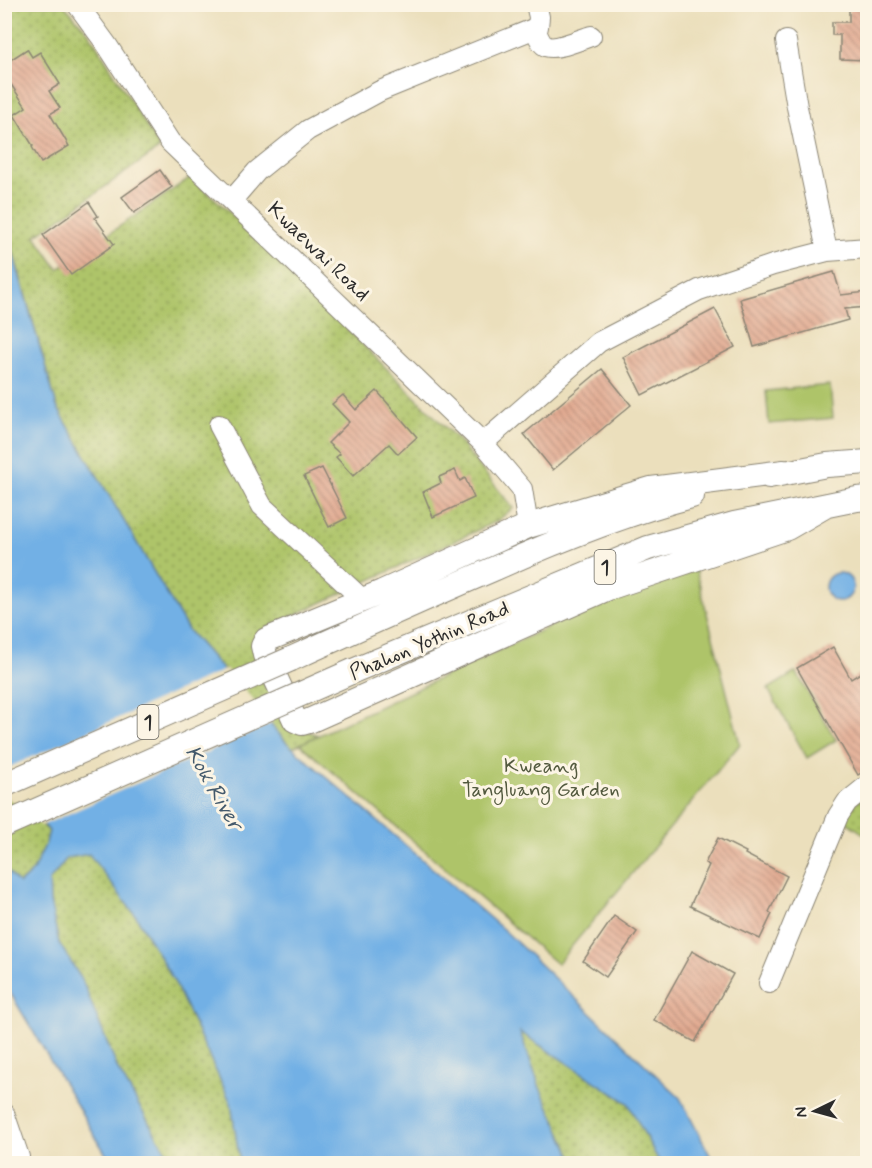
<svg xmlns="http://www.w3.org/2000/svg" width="872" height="1168" font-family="Mynerve,sans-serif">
<defs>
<pattern id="grass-dots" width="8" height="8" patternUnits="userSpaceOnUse" patternTransform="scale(1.5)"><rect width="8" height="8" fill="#aec469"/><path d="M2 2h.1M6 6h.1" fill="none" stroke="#8e9f57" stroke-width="1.8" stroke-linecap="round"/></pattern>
<pattern id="building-back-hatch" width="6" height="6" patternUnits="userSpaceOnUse" patternTransform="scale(1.5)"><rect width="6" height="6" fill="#e2ab92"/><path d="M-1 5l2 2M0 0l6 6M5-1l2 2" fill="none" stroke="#b78b77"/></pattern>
</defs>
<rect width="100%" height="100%" fill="#fcf5e5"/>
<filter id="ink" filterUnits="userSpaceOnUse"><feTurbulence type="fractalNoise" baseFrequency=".0167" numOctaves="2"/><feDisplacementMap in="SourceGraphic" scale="12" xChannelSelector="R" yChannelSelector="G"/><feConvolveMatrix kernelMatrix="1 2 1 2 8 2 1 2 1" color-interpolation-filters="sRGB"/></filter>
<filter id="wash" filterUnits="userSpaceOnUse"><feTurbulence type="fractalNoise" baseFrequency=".008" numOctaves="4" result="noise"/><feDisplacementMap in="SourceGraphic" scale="24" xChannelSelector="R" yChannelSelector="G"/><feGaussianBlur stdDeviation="1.35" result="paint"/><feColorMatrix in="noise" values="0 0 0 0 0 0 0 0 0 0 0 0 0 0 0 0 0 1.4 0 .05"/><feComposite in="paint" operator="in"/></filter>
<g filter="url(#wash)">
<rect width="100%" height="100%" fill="#ebdfbc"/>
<!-- grass -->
<path fill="url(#grass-dots)" stroke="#6c784a" stroke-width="1.5" d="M5,5h59l25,28 71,115 -125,88 23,33 133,-92 48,44 219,219 55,68 -16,13 -239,111 -3,27 10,28 19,32 16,10 18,6 -26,13 -6,-6 -98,-112 -131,-223 -52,-185z
M4,792l45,39 -3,12 -13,28 -15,13 -13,-16z
M867,794v42l-22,-15 10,-18z
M90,854l46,62 38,65 57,122 9,60h-52l-23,-13 -47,-80 -36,-90 -23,-37 -9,-41 -1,-21 18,-23z
M519,1031l109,72 32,60h-85l-35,-75z"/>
<!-- garden -->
<path fill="#aec469" stroke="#6c784a" stroke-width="1.5" d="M830,385l3,33 -64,6 -3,-33z
M696,570l44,174 -183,220 -257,-220 312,-147z
M796,672l40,68 -29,18 -39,-69z"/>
<!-- water -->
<path fill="#72b0e5" stroke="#4e6e88" stroke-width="1.5" d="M4,222l53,185 131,223 98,112 219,189 175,167 34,65h-54l-32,-60 -108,-71 20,56 35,75h-335l-9,-60 -57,-122 -38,-65 -47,-62 -22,4 -18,23 1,21 9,41 23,37 36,90 47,80 23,13h-77l-106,-179v-116l14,16 14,-13 13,-28 3,-12 -16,-19 -28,-20z
M825 587a14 14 0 1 1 28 0a14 14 0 1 1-28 0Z"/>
<!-- pier -->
<path fill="#ebdfbc" d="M226,669l47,54 -232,103 -10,-12 -27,-18 1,-27z"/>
<g id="blocks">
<!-- building -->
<path fill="url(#building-back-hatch)" d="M849,6h18v54l-27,-1v-24h-8v-13h17z
M27,49l5,8 8,-5 20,32 -11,7 11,17 -10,6 19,32 -28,17 -9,-16 1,-1 -19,-31 12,-8 -22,-33v-10z
M160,170l12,17 -38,26 -12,-16z
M89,202l9,14 -3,2 19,26 -43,31 -28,-40z
M834,272l7,23 26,-3v15l-22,2 3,11 -94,27 -14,-48z
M715,309l20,38 -93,48 -19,-38z
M602,369l29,36 -78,65 -29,-36z
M377,391l40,46 -19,17 -9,-10 -36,32 -17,-19 4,-3 -12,-11 21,-21 -17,-18 11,-9 13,15z
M322,468l25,50 -18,9 -25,-51z
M455,470l5,11 5,-3 9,20 -41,19 -10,-25 18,-9 -2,-6z
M833,647l18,32 16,-10v100l-9,6 -61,-107z
M718,838l28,14 -1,2 42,22 -18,36 3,2 -12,25 -70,-33 19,-41 -4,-2z
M614,916l23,16 -31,45 -23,-16z
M692,951l41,23 -38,68 -41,-22z"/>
</g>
</g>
<g filter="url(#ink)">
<use href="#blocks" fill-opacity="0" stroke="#8b8574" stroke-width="1.5"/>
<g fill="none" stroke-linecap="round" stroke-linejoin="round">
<!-- minor casing -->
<g stroke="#8b8574" stroke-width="22">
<path id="minor" d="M77,4l30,41 63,97 313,301 39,46 6,37
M534,28c3,5 6,14 10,17 9,7 37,-6 47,-9
M786,41l11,66 30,144
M232,200l25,-29 51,-41 72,-39 158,-64 1,-10 -3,-13
M219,425l43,81 101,94
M483,443l116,-101 100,-52 74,-25 54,-14 41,-3
M769,983l69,-167 9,-14 21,-17
M4,1113l15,44 -2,6 -2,1"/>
</g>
<!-- major casing -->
<g stroke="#8b8574" stroke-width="26">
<path id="major" d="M784,472l-133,17 -123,37 -146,66 -116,48 -3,6 2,9 30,65 7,3 7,-2 299,-133 179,-60 38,-22
M769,476l58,-11 41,-3
M291,659c66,-30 132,-60 200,-89 65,-29 132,-56 201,-74
M353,671l295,-123 86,-24 123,-25 11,-1"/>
</g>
<!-- minor -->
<use href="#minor" stroke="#fff" stroke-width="20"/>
<!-- major -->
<use href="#major" stroke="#fff" stroke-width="24"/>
<!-- major-bridge casing -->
<g stroke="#8b8574" stroke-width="26" stroke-linecap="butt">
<path id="major-bridge" d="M4,785l287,-126
M4,825l349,-154"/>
</g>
<!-- major-bridge -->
<use href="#major-bridge" stroke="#fff" stroke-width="24"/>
</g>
</g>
<g text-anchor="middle" stroke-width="6" stroke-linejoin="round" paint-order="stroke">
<!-- shield labels -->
<g fill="#fcf5e5" stroke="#6a6863" stroke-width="1.5">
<rect x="594.5" y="550" width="21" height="34" rx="4.5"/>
<rect x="137.5" y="705" width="21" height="34" rx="4.5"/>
</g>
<g font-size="20" font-weight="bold" fill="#2b2b2b">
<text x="605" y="574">1</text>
<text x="148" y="729">1</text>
</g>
<!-- street labels -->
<g font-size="21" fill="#2b2b2b" stroke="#fcf5e5">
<text transform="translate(319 251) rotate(44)" y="7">Kwaewai Road</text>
<text transform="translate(429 640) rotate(-23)" y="7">Phahon Yothin Road</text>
</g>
<!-- park labels -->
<g font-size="21" fill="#52593e" stroke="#fcf5e5">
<text x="541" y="772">Kweang<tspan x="541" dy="24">Tangluang Garden</tspan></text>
</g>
<!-- water labels -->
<g font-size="22" font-style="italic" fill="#445a6c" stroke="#fcf5e5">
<text transform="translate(215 787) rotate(60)" y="8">Kok River</text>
</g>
</g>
<!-- margin -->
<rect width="872" height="1168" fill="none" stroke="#fcf5e5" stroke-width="24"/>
<!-- north arrow -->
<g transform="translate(815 1111) rotate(265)" stroke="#fcf5e5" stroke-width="4.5" paint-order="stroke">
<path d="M0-4.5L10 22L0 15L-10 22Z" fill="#2b2b2b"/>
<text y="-9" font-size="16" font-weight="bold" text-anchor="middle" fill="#2b2b2b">N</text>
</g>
</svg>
